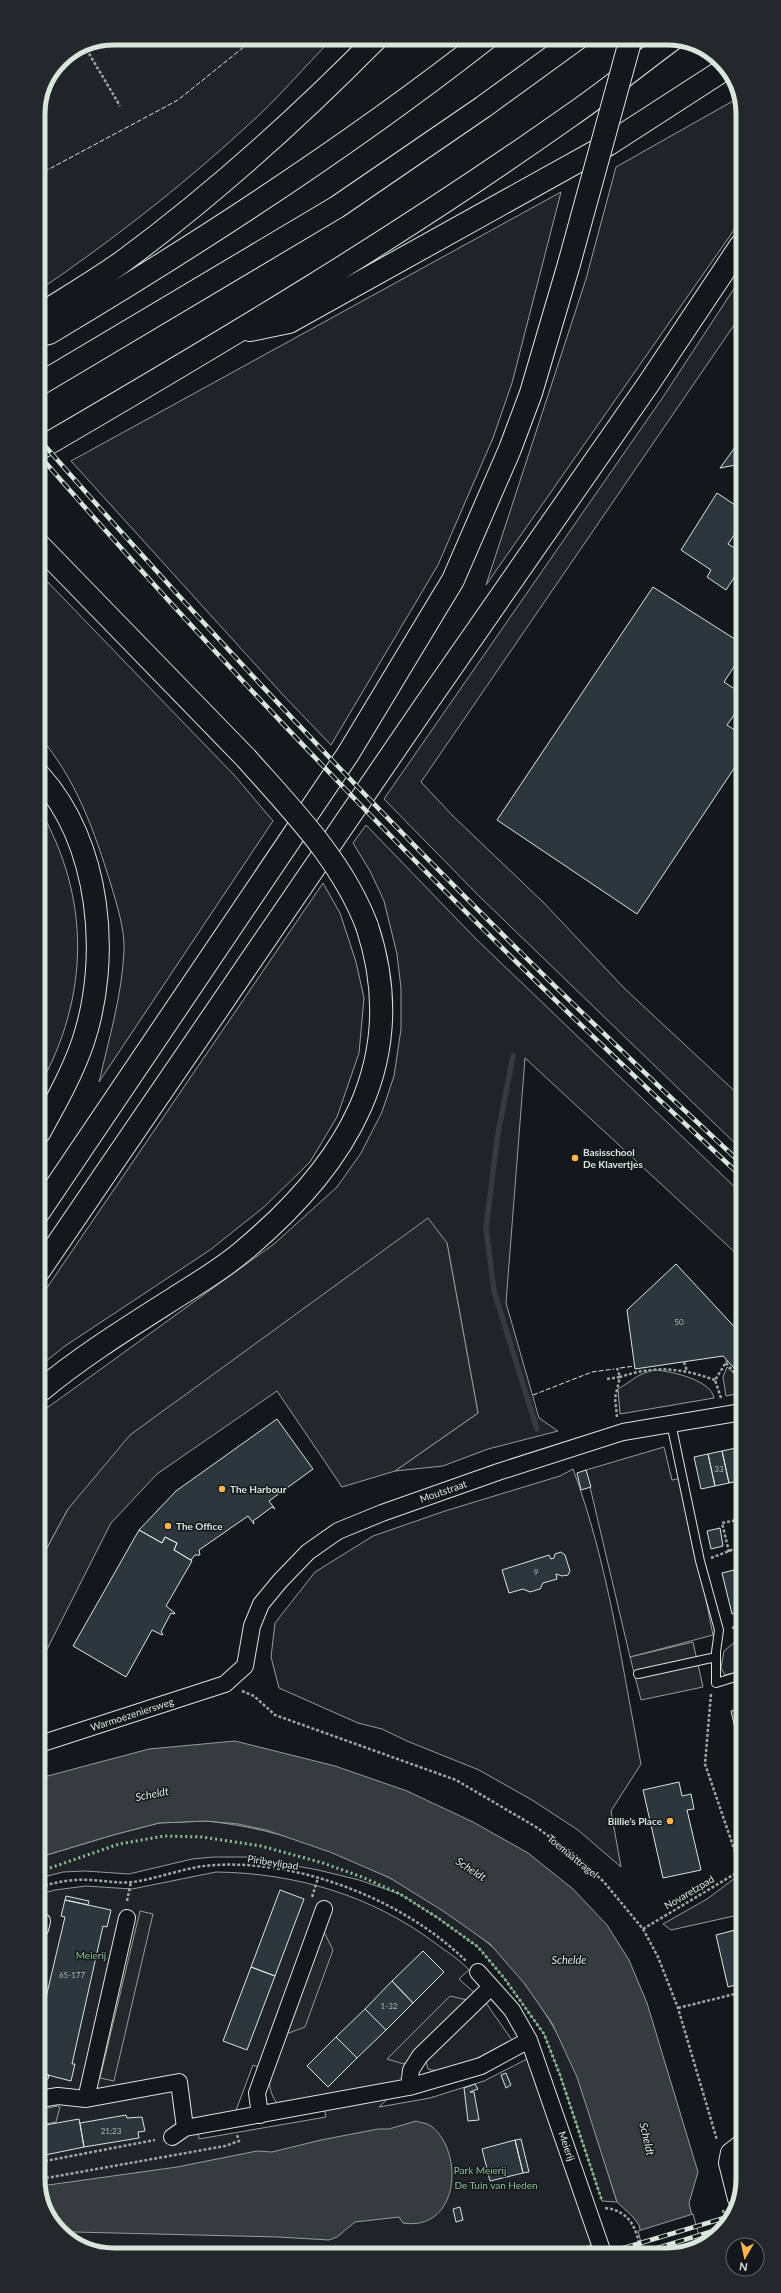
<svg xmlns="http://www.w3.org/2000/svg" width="781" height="2293" font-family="Lato,sans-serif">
<rect width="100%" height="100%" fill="#14181c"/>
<!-- green -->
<path fill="#202428" stroke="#939e99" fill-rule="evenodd" d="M114,38h219c-29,29 -56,62 -87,89 -65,60 -135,114 -208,164v-182l22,-49 25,-16z
M740,97l1,123 -255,365 100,-306 30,-112z
M561,192l-49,191 -19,55 -55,127 -107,180 -48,-50 -212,-234z
M741,278v37l-320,467 33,35 90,86 80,85 118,110v52l-263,-254 -95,-97 279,-402z
M39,573l196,203 38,45 -174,261c10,-43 23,-87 25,-131 1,-21 -7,-46 -13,-66 -16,-52 -35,-107 -72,-149z
M39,808c52,90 51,188 0,279z
M366,825l110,114 266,255v65l-217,-201 -19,245 33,115 19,13 -70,18 -45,17 -48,5 83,-58 -31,-170 -379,266 -28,52v-148l234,-169 63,-57 24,-34 21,-41 12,-36 7,-47v-41l-4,-34 -13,-53 -14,-30 -17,-28z
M323,883l17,30 16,49 8,36 -5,55 -22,64 -27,45 -46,45 -54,43 -145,96 -25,20v-68z
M727,1367l14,13 1,13 -16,3 -3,-19z
M655,1370c16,1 56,10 59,28l-94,16 -2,-25c16,-9 18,-15 37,-19z
M664,1447l8,33 10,-2 31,157 -83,22 -44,-187z
M573,1469c35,94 49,197 68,295l-30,47 10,56 -43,-37 -46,-30 -53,-30 -72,-29 -25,-12 -24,-6 -79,-35 -8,-31 4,-34 40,-51 58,-36 72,-25 115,-35z
M742,1636v35l-17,4 -4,-7 3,-17z
M206,1821c101,10 205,58 283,123 22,18 47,54 62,79 33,53 47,120 66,179l-15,-1 -42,-126 -16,-41 -40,-56 -26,-31 -40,-29 -38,-24 -41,-14 -41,-10 -71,-13h-33l-22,2 -63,15 -44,-3 -22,1 -23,6v-21l73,-22 46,-12z
M216,1872c79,1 155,23 219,71 12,9 24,16 34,27l-10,9 27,24 26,37c-19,10 -64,37 -84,29l-2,-7 -47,45 51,-9 54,-17 45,-23 65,186 -30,9 -455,2 -45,-19 -23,-38 -1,-304 15,-4 31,-4 46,3zM253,2065l18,7c-3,10 -1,23 6,31l44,-8 5,22 -127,22 -3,-20 39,-6z
M743,1872v42l-72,16 -8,-6 44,-25z"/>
<!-- parking -->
<path fill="#24282b" stroke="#939e99" d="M428,1218l19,25 31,170 -83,58 -53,16 -65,-96 -120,83 -46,49 -71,140v-102l28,-52 62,-74z
M693,1642l10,45 -62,13 -11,-43z
M140,1911l13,3 -39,167 -14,-3z
M324,1932l9,18 -28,77 -19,7z
M450,1996l17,4 -63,64 -17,-5z
M57,2106l3,1 -4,15 -16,3v-15z"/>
<!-- water -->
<path fill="#363b3e" stroke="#939e99" d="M235,1741l100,25 72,25 66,31 55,31 45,36 34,36 22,35 18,43 51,169 -9,31 10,41 -13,8 -40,1 -7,-28 -6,-8 -16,-15 -40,-125 -25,-54 -28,-40 -34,-39 -47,-33 -53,-33 -60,-26 -64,-22 -28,-6 -32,-3 -47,2 -46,12 -73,22v-79l109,-29z
M416,2121c5,2 11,2 15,5 34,26 28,106 -28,97l-4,-6 -44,5 -18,15 -8,3 -51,-3 -203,-5 -14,-1 -20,-33v-12l136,-19 80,-16 15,1 49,-12 57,-11h11z"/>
<!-- pier -->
<path fill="#14181c" stroke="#939e99" d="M693,2214l8,29 -15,9 -42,1 -6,-22z"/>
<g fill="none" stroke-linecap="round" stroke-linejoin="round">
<!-- stream -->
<path stroke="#363b3e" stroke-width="5.5" d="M513,1056l-15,77 -12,94 8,64 43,138"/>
</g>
<!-- building -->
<path fill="#2c363c" stroke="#d8e6dc" d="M741,439v25l-21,4z
M717,493l24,16v16l-13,19 13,8v15l-15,23 -19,-13 4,-7 -30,-20z
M653,587l88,56v13l-17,26 17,11v12l-14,20 14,9v24l-104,156 -140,-94z
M676,1264l66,71v28l-7,6 -12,-13 -88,13 -8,-59z
M277,1419l36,50 -44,32 6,8 -3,-2 -19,14 1,3 -6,-8 -49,34 1,5h-5l-4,5 -17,-10 3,-7 -12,-6 -3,6 -23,-13 37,-39z
M742,1446v27l-6,-25z
M736,1448l6,32 -13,3 -7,-32z
M722,1451l7,32 -14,3 -7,-32z
M708,1454l7,32 -14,3 -7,-32z
M586,1470l5,17 -10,3 -4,-17z
M720,1528l3,18 -12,3 -4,-18z
M139,1530l23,13 3,-6 12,6 -3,7 18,11 -26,45 9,7 -1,1 -3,-1 -10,19 2,2 -1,1 -10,-5 -26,47 -53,-31z
M561,1552l4,3 5,16 -2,4 -6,1 -6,-2 1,5 -14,4 -3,6 -10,3 -7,-3 -14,4 -7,-23 47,-15 2,4 3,-1 1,-4z
M742,1568v43l-10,3 -10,-41z
M742,1709v39l-2,1 -9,-38z
M679,1782l3,14 9,-2 3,15 -7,1 14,60 -38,8 -20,-88z
M280,1890l24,9 -29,77 -24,-9z
M66,1896l23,5 -1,4 -23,-5z
M65,1900l46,10 -4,17 -4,-1 -31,138h3l-4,17 -31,-8v-50l25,-106 -4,-1z
M743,1928v55l-15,4 -12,-52z
M423,1951l21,21 -31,31 -21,-22z
M251,1967l24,9 -28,74 -24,-9z
M392,1981l21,22 -27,27 -21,-21z
M365,2009l21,21 -29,28 -21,-21z
M336,2037l21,21 -29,29 -21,-21z
M40,2073l9,2 -1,4 -8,-1z
M506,2073l5,12 -5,3 -5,-13z
M475,2084l3,5 -8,3h4l5,28 -11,1 -4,-33z
M126,2115l1,3 15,-1 3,14 -7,1 1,6 -55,9 -4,-24z
M79,2119l5,28 -44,9v-30z
M521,2139l8,33 -6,1 -8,-33z
M515,2140l8,33 -33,8 -8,-32z
M460,2207l3,13 -7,2 -3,-13z"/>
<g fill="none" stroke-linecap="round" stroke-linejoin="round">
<!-- lane casing -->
<g stroke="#d8e6dc" stroke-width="10">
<path id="lane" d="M671,1423l29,138 19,69 -3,22v31l26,-8
M638,1674l78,-17"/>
</g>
<!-- street casing -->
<g stroke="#d8e6dc" stroke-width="18">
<path id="street" d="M40,1744l185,-60 20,-18 7,-40 9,-22 19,-23 28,-29 30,-21 44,-18 116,-41 125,-40 119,-20
M40,1929l2,-8
M478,1972l34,38 17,30 74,213
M409,2087l2,-17 9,-14 71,-69
M40,2099l18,-3 28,3 93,-17 6,46
M86,2099l41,-181
M260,2115l-3,-22 67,-184
M172,2137l13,-9 224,-41 72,-21 48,-26
M736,2199l-9,-36 2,-11 14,-11"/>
</g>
<!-- highway casing -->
<g stroke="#d8e6dc" stroke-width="24">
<path id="highway" d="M38,316c28,-18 57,-35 84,-54 91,-67 175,-143 255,-224
M250,330l39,-8 320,-178 116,-75
M38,336l11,-3c151,-90 299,-186 438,-295
M38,385l299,-178 146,-100 95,-69
M39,449c180,-105 360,-212 531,-333 35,-24 69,-52 103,-77
M39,545l207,213
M39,775c62,68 72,183 44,267 -11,32 -28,62 -44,91
M39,1212l309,-458 105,-174 57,-131 21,-56 38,-129
M39,1271l385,-564 223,-321 94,-141
M40,1391c42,-35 89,-64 136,-94 22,-14 46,-28 67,-46 102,-85 169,-189 124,-325"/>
</g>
<!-- path -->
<path stroke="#9da8a2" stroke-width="2.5" stroke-dasharray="3 2" stroke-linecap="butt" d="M84,45l36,61
M684,1362l3,9
M726,1363l9,10 7,-1
M741,1363l1,7
M607,1379l13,-2 -3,-9
M721,1398l-6,-18 12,-19
M617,1417l-2,-19 5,-21c35,-12 61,-9 95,3
M729,1552l-7,-29 20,-4
M711,1558l31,-12
M732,1628l10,-3
M242,1691l12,5 21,19 181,65 80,47 39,28 29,27 39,47 15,28 20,51 39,132
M711,1694l-6,70 36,105
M40,1887c16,-5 32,-8 48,-7 15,0 30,4 45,2 28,-4 55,-16 83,-17 86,-5 189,36 250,96
M312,1897l6,-19
M127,1901l4,-19
M643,1929l100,-60
M678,2008l65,-16
M40,2162l115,-22
M41,2179l184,-33 14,-5 -2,-6
M605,2208c27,3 31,22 37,45
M723,2210l4,15"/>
<!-- lane -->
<use href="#lane" stroke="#14181c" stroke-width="8"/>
<!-- street -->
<use href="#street" stroke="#14181c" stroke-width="16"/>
<!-- highway -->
<use href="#highway" stroke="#14181c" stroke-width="22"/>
<!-- rail casing -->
<g stroke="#d8e6dc" stroke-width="4.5">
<path id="rail" d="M39,439c221,253 455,496 703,725
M39,455c221,254 456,494 703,722
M607,2253l124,-37
M641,2253l82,-25"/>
</g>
<!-- rail -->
<use href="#rail" stroke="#14181c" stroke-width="3" stroke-dasharray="9" stroke-linecap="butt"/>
<!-- highway-bridge casing -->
<g stroke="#d8e6dc" stroke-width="24" stroke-linecap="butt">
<path id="highway-bridge" d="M569,264l62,-226
M246,758c46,52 96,102 121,168"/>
</g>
<!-- highway-bridge -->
<use href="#highway-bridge" stroke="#14181c" stroke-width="22"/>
<!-- hedge -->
<path stroke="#8ac095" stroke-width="3" stroke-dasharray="2 3" stroke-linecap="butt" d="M50,1868l69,-24 45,-8 38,1 59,9 62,17 39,14 38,17 38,24 40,29 26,31 40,56 16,41 42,126"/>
<!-- fence -->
<path stroke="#d8e6dc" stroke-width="1" stroke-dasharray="5 2" stroke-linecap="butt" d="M38,175l140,-75 77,-62
M620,1368l15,-2
M533,1395l59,-23 22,-3"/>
</g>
<!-- markers -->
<g fill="#ffb74d" stroke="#14181c" stroke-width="1.5">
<circle cx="575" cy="1158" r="4"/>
<circle cx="222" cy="1489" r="4"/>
<circle cx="168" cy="1526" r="4"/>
<circle cx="670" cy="1821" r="4"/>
</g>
<g text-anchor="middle" stroke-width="3" stroke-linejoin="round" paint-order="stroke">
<!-- number labels -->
<g font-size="8" fill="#adbab4">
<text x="679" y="1325">50</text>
<text x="719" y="1472">33</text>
<text x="536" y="1575">9</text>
<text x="72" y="1978">65-177</text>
<text x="389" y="2009">1-32</text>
<text x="111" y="2134">21;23</text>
</g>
<!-- poi labels -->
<g font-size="10" font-weight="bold" fill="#d8e6dc" stroke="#14181c" text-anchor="start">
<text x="583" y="1156">Basisschool<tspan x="583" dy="12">De Klavertjes</tspan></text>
<text x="230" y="1493">The Harbour</text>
<text x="176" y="1530">The Office</text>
<text x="662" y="1825" text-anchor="end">Billie's Place</text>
</g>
<!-- street labels -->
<g font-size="10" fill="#d8e6dc" stroke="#14181c">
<text transform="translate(443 1491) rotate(-19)" y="4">Moutstraat</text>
<text transform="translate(132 1714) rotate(-18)" y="4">Warmoezeniersweg</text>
<text transform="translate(573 1856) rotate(39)" y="4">Toemaattragel</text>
<text transform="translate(273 1862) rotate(9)" y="4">Piribeylipad</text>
<text transform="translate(689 1892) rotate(-31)" y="4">Novaretzpad</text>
<text transform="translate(567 2146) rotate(71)" y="4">Meierij</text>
</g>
<!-- park labels -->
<g font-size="10" fill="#8ac095" stroke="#14181c">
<text x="91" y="1959">Meierij</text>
<text x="480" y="2174">Park Meierij</text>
<text x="496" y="2189">De Tuin van Heden</text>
</g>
<!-- water labels -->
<g font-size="11" font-style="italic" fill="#d8e6dc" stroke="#14181c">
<text transform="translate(152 1794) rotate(-11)" y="4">Scheldt</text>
<text transform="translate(471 1869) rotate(33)" y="4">Scheldt</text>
<text x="569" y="1964">Schelde</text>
<text transform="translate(647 2139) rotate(77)" y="4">Scheldt</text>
</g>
</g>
<!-- crop -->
<path d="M0 0H781V2293H0ZM114 45H667A69 69 0 0 1 736 114V2179A69 69 0 0 1 667 2248H114A69 69 0 0 1 45 2179V114A69 69 0 0 1 114 45Z" fill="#24282b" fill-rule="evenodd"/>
<path fill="none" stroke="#d8e6dc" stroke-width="5" d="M114 45H667A69 69 0 0 1 736 114V2179A69 69 0 0 1 667 2248H114A69 69 0 0 1 45 2179V114A69 69 0 0 1 114 45Z"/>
<!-- north arrow -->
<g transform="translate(745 2257) rotate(189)"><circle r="19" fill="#14181c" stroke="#626a69"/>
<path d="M0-3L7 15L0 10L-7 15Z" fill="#ffb74d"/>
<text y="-6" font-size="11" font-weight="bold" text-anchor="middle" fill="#d8e6dc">N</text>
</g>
</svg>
